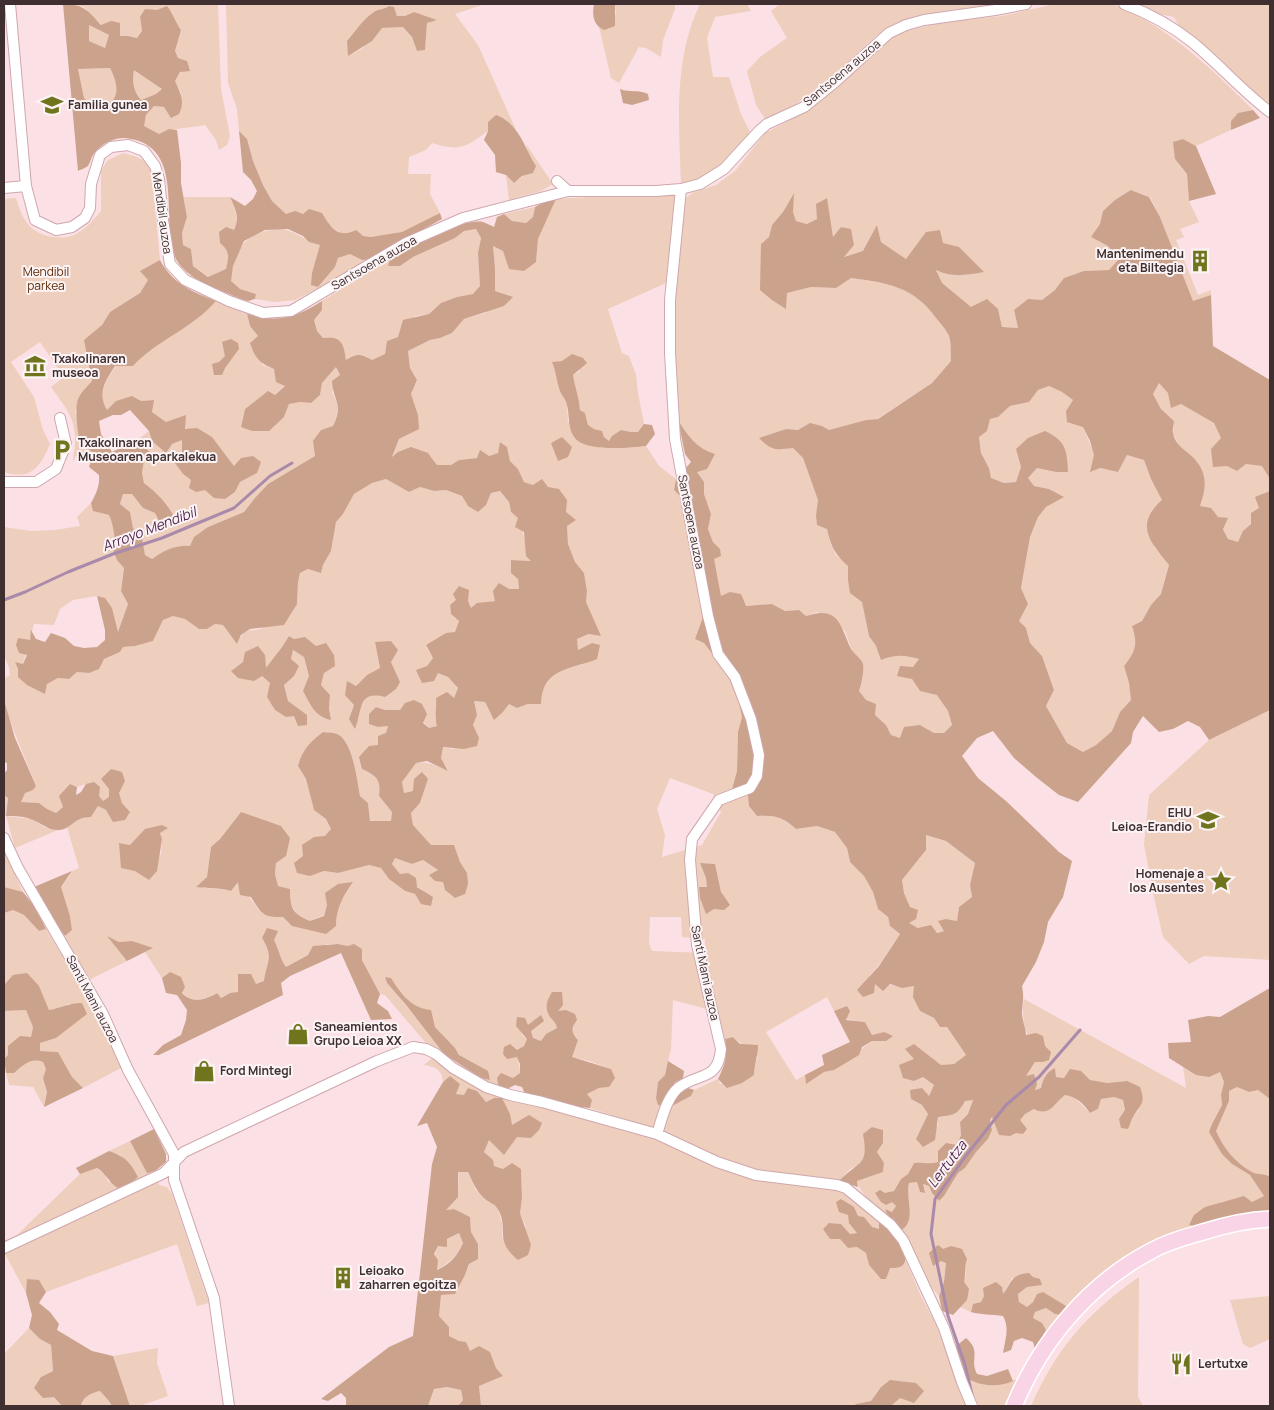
<svg xmlns="http://www.w3.org/2000/svg" width="1274" height="1410" font-family="Manrope,sans-serif">
<rect width="100%" height="100%" fill="#fbe1e5"/>
<!-- green -->
<path fill="#eecebd" fill-rule="evenodd" d="M73,4h145l3,85 9,47 -3,9 -8,5 -3,-10 -11,-15c-14,3 -35,3 -46,9l-16,-8 3,-11 8,-9 10,1 17,-14 -6,-12 12,-20 -9,-3 -3,-7 6,-21 -6,-8 -3,-10 -15,-2 -17,7 2,14 -5,7 -9,-2h-8l-18,-11 -18,-18z
M226,4h259l-30,10 23,31 38,85 -12,-12 -16,4v9c-22,16 -28,21 -56,12l-6,7 -17,7 -1,17h23l-1,20 10,19c-12,6 -25,16 -38,19 -17,5 -59,9 -71,-6 -4,-3 -6,-8 -9,-13l-36,1 -14,-13 -9,-16 -10,-24 -6,-22 -8,-8 -2,-22 -9,-26zM389,6l5,1 3,9h8l9,-4 22,8 -9,3 -2,27 -8,1 -5,-14 -9,-10 -21,1 -21,21 -13,7 28,-45 6,-1z
M615,4h60v5l-12,31 -2,17 -15,-9 -7,-1 -20,36 -8,-5 -12,-51 5,3 12,-16z
M700,4h47l4,7 -36,6 -8,21 6,39h16l12,37 9,18c-18,25 -38,45 -69,52 -2,-60 -8,-124 19,-180z
M780,4h223c-35,6 -90,5 -119,26 -8,5 -16,14 -23,20 -26,24 -63,59 -96,69l-9,-14 -9,-34 13,-14 27,-19 -16,-27z
M1055,4c17,0 36,-3 53,0 13,1 25,9 36,15 42,25 75,57 109,91l-15,3 -7,8v9l-35,16 -13,-7 -8,20 12,15 2,27 10,21 -19,7 4,8 -8,3 22,55 13,-5v5l-18,7 -33,-85 -10,-20 -18,-7 -29,21 -3,13 -8,13 16,9 11,13 -10,11 -25,1 -19,7 -10,12 -13,10h-14l-14,10 4,18 -16,-1 -4,-18 -27,-2 -30,-24 -5,-14c18,9 28,6 47,3 -28,-28 -26,-31 -66,-25l-11,12 -25,-17 -4,-16 -13,25 -21,6 11,-12 -3,-15 -10,-3 -8,11 -7,-40 -9,6v15l-9,5 -12,-3 -3,-9v-18l-10,18 -11,13 -3,12 -8,7 24,64 2,-15 24,-6 24,1 15,-10c37,5 63,8 86,40 4,5 9,10 12,16 4,7 2,19 3,27l-19,22 -55,36 -11,1 -37,10 -7,-4 -12,-2 -12,6 -12,-1 -26,9 21,11 12,-1 10,10 15,42 -2,15 11,14 3,13 6,13 13,11 -1,14 14,22 7,34 7,10 5,13c16,-5 22,-5 39,1l-7,7 -1,12 8,12 17,3 11,17 4,14 -8,8h-10l-14,-8 -20,14 -9,-4 -5,-10 -11,-10 -16,-24 4,-14 -1,-15 -10,-11 -7,-20 -28,-19 -11,4 -7,-6 -14,1 -13,-7 -26,2 -25,-9 -8,-39 7,-9 -7,-7 -5,-13 3,-15 -7,-20v-12l-7,-10 7,-21 -18,-17 -8,-14 1,-13 -5,-46 1,-64 10,-98 7,-6 24,-8 19,-14 30,-38 41,-21 17,-13 66,-59 14,-8 35,-9 64,-7z
M1140,4h130v102l-16,-12 -73,-65 -7,-12 -15,-3z
M89,25l20,10 -4,13 -17,-7z
M110,68c5,10 11,25 1,34 -4,3 -11,4 -16,6l-11,-10 -6,-29z
M134,69l28,20 -6,5 -15,6c-8,-9 -9,-19 -7,-31z
M526,144l27,40 -12,7 -32,9 -3,-25 8,8 22,-17 -7,-12z
M123,153l14,4 14,7 9,96 -19,11 7,9 -8,13 -30,19 -8,13 -13,44 3,12 -17,30 3,11 2,26 5,-2 8,7 -2,8 -15,-5 -3,5c0,-6 2,-11 2,-16 2,-26 -10,-38 -24,-58l13,-10 -24,-35 -29,20 23,35 9,33 7,14c-10,23 -19,37 -46,28v-273l12,-1c6,21 14,36 37,39 10,1 18,1 26,-5 9,-5 15,-13 22,-21v-40l7,-11z
M622,195l53,1 -9,87 -58,26 14,44 7,3 7,19 2,18 6,31 -6,8h-7l-10,-2 -12,11 -5,-4 -2,-6 -8,-2 -6,-4 -3,-12 -5,-3c-1,-14 -5,-22 -7,-35l7,-4 -18,-10 -10,1 6,16 1,11 8,15 1,18 54,26 24,-2 13,20 17,13 -2,11 8,7 21,120 -8,22 9,4 13,17 13,20 8,18 4,19 -4,15 -1,39 -5,17 11,-4 5,12 1,10 8,10c18,-1 26,1 39,13l21,-3 18,6 12,16 3,14 14,14 9,16 5,17 10,8 2,9 10,8c-11,14 -18,30 -31,42l6,8c13,0 25,4 39,2l6,25 14,7 6,9h7l19,28 -12,9 -13,1 -27,-21v37l9,-4 11,8 -5,11 -18,3 11,6 6,9 -12,25 22,-13v-9l10,-1 17,-15 8,-2 -5,15 -8,8c0,4 1,8 1,12 -2,12 -19,30 -31,31 -6,0 -11,-3 -16,-2l-6,11 -7,5 -7,12 -9,3 11,12 -4,6 -7,-3 3,8c-10,-10 -28,-22 -31,-36l26,-9 1,-9 -7,-11 6,-9v-13l-11,-3 -7,19v11l-4,7 -11,5 -11,12 -82,-11 -36,-11 -57,-27 -74,-24 2,-8 -5,-6 12,-6 10,-1 2,-18 -22,-8 -18,-4 7,-17 -5,-7 2,-19c-11,-5 -16,-4 -25,4l6,4 1,6 -11,6 -5,7 -8,-3 -2,-7 -10,3 6,5 -3,7 -7,4c0,8 3,15 3,23l-7,5h-16l1,7 -8,-1 -9,-6 9,2 -19,-18 -12,-7 -4,-7 -20,-21 -2,-6 -9,-12 -11,-3 -15,-16 -7,-12 -6,-1 2,6 29,34 28,37 -19,-12 -40,-47 -5,-1 -18,-34v-11l-24,-5h-11l-41,23c-6,-8 -7,-18 -12,-27l-12,-2c12,21 4,22 3,43l-9,3 -18,-10v19h-8l-10,5 -3,-5c-13,7 -24,11 -35,-1l3,-5 -15,-15 -8,6 -17,-26 7,-3 -20,-8 -13,1 -11,-5 19,24 -38,19 -19,-32 -5,-12 7,-6 -2,-14 -9,-29 8,-10 3,-6 7,-3 -12,-41 13,-10h11l7,-11 8,4 24,2 -8,-9 -3,-10 -18,-14 8,10v9l-6,3 -17,-17 -9,3 -7,-3 -7,23 -7,6 -9,-4 -8,-6 -18,-1 4,-10 8,-2 3,-4 -28,-70 -4,-16v-21l6,-4 -1,-8 -5,-11v-129l27,4 24,-1 25,-4 -3,-9 14,-14c2,10 10,10 18,12 10,16 2,37 15,53l-3,23 7,13 -10,29 -6,-25 -15,-12 -24,4 -13,9 -6,16 -20,-1 -11,40 -8,-2 3,7 27,25 2,-10 11,-6 11,1 8,-7 12,1 15,-14 16,-7 3,-5 12,-1 18,-5 10,-21 10,-4 12,3 14,10h8l8,-5 8,1 14,19c11,-22 14,-9 27,-17 12,-7 22,-15 33,-23l1,-22 2,-9 8,-4 13,4 2,-8 8,-14 5,-29 7,-8 11,-20 18,-11 14,-4 23,13 11,-5 14,4 11,-1 17,6 6,10 18,-1 5,-12 9,-2 9,11 2,10 7,6 14,43 -20,-1 6,19 1,10h-10l-14,12 -8,1 -16,7 -3,-8h-12l-6,4 1,9 8,7 -4,11 -29,14 7,12 -6,8 21,11 10,11 -4,10 -17,9 -2,12 3,7 -9,2 -23,-25 -6,7h-15l-9,-3 2,20 10,-1 -2,8 -8,2v9l-16,24c14,7 19,10 17,27l13,16 -1,10 -21,-1 -2,-18 -8,-7c-3,-16 -7,-52 -21,-61 -4,-3 -11,-2 -16,-3 -13,10 -21,18 -25,34l8,13 8,31 12,9 5,10 -6,8h-11l-4,39 14,-5 14,2 31,-8 12,3 8,11 16,12 10,3 7,10 2,-13 -24,-17 -8,-10 3,-6 17,6 11,-4 15,10 -9,5 14,7 2,8 10,8 10,-4 2,-21 -7,-11 -6,-17 -23,1 -18,-21 -2,-12 9,-10 8,-24 -15,12 -9,2 -2,-11 14,-19c14,-2 18,3 32,7l-7,-12 1,-11 11,2 25,-11 -5,-13 4,-10 -4,-14 12,1 4,9 14,1 6,-9 8,5 11,-4h13v-13l12,-16 12,-7 17,-3 10,-22 -14,7 -1,-11 13,-5 10,2 -14,-34 1,-11 -3,-18 -9,-11 -7,-18 -1,-18 -34,-41 -9,-3 -6,-13 -8,-8 -3,-14 -7,-5 -1,11 -10,3 -30,4 -8,5h-14l-9,-12 -36,5 7,-19 9,-4 10,-20 -7,-21 6,-14 -7,-12 -2,-17 22,-11 10,-2 12,-5 12,-14 21,-6 16,-20 -6,-2v-23l-2,-22 10,5 33,11 2,-23 18,-40zM289,636l5,3 11,-2 11,9 8,27 -3,12 9,10 -1,14 -20,-33 -5,-19 -11,-7 -2,9 3,17 -10,8 4,17 18,14 -12,1 -24,-33 -8,-7 -30,-6 11,-8 22,7 6,-6zM375,642l16,20 9,20 -34,16 -6,9 -1,12h-10l5,-14 -7,-24 9,5 11,-11 13,-7zM670,778l43,16 8,18 -19,33 -40,12 3,-22 -8,-26zM241,812l35,51 -1,11 3,12 12,3v13l8,14 12,5 14,-6 3,-10 26,-22c-10,13 -17,27 -17,43l-77,-16 -21,-28 -7,9c-13,-4 -22,-1 -34,-5l10,-9 4,-30 9,-8zM167,828l-7,5 2,6 -1,16 -41,-12 10,2zM700,863l15,1 6,28 -14,-5 -1,-9zM650,917h31l1,20 23,2v14l-53,-2 -3,-7zM827,997l7,14 13,-5 -1,13 19,3 7,13 12,-3 2,9h-14l-38,29 -10,2 -18,11 -1,-8 -9,5 -30,-48zM673,1000l45,12 7,27 8,-2 25,20 -4,8v10l-34,9 -2,-5 -24,11 -3,6 -19,10 -16,-8 2,-16 7,-7 6,-27z
M184,197h46c12,24 6,28 -4,51l4,7 -4,14 -17,8 -16,-11 -2,-17 -8,-4 -1,-12 5,-16z
M535,207l-2,10 -7,6 -14,-2 -8,-7z
M277,229c19,0 26,12 44,16l-9,28 6,14 17,-20 3,-9 12,-4 12,6 13,-1 -80,41 -20,2 -20,-3 1,-5 -16,-5 -10,-8c5,-32 14,-48 47,-52z
M476,229l5,9 -3,15 2,33 -6,8 -17,3 -16,6 -12,11 -14,2 -17,21 -11,4 -2,13 -13,6c-12,-6 -14,-7 -26,0l-2,-10 -12,-13 -9,1 -6,-7 -4,-11 9,-10v-9l68,-42 -1,7h11l13,-9 42,-19 9,-7z
M216,301l31,13 3,12 8,10 4,29 12,4 11,16 -10,10 -7,-3 -23,17 -4,18 43,-10 5,-13 11,-2 11,1 9,-8 2,-12 14,-16 4,8 -8,17c7,13 7,21 1,34l-12,4 -6,26 -47,28 -14,15 -10,13 -36,15 -18,19c-15,-1 -25,4 -38,13l-7,-4 -3,-18 -9,-9 -3,-16 -10,-8 3,-10h9l11,14 12,5 4,8 16,-4c-8,-14 -18,-24 -31,-34l-2,-10 2,-12 10,-4 -17,-17 12,-9 3,11 20,2 10,-5 1,35 22,16 20,9 10,-7 5,-10 17,-9 -23,-7 -22,-29 -46,-15 -14,-10 1,-12 -12,1 -34,9c-10,-17 -2,-29 9,-44h17c24,-26 59,-37 83,-65z
M1159,382l22,22 33,19 7,15 25,26 17,2 7,13v12l-6,2c-3,11 -7,21 -13,30 -4,7 -9,11 -13,20l-10,-4 -10,-22 -18,-11 3,-9 -12,-42 -12,-9 -6,-12 1,-13 -13,-12 -8,-15z
M1049,386l13,6 11,8 -7,11 17,16 17,41 18,4 9,-17 17,5 7,19 12,21 -8,7 -1,40 15,18 -8,29 -10,11 -9,16 -10,5c7,18 4,25 -8,40l5,17 2,17 -11,12 -8,19 -16,14 -13,7 -16,-9 -21,-37 8,-16 -12,-34 -12,-13 -4,-14 -7,-8 9,-17 -7,-16 9,-51 8,-20 8,-10 18,-10 -15,-8 -15,-3 -6,-8 9,-10 19,4 -40,-23 5,18 -5,15 -12,1 -13,-4 -2,-11 -8,-15 -2,-16 8,-6 3,-12 8,-2 12,-11 19,-4 9,-12z
M1270,710v250l-66,-4 -15,8 -26,-27 -10,-44 -9,-49 5,-49 60,-55z
M4,795l4,2 -2,19 26,3 13,8 13,3 -43,18 -9,-32h-2z
M925,835l21,6 29,22 -5,22 2,12 -13,10 -2,14 -11,-2 -2,12c-12,3 -25,-2 -35,-8l9,-13 -8,-3 -6,-14 -2,-13 24,-30z
M4,849l19,43 -19,-5z
M13,910l11,5 15,16 7,-2 54,91 21,48 -38,20 -11,-11 -14,-25 -18,-1v-8l16,-5 14,-35 -9,5 -12,2 -10,-24 -26,-11 -9,10v-72z
M1024,999l162,89 -3,-22 13,9 24,-4 4,11 -3,13 1,10 -10,19 20,40 18,11 14,21 -12,6 -8,-5 -23,5 -31,23 8,2 -57,24 -108,107 2,-9 4,-6 -6,-25 2,-6 11,-4 9,6 -5,-17 -7,-5 -6,2 -4,8 -6,5 -8,-5 -1,-8 9,-7 14,-2 -29,-7 -9,17 -7,-13 -6,4 -9,16 -8,2 -2,8 -11,-5 7,-7 -3,-18 2,-9 -2,-7 -23,-5 5,2 -2,19 -5,14 -11,-12 -17,-41 -9,-13c15,-11 3,-31 7,-47l8,-1 3,10 4,1 -2,-9 7,2 3,7 7,8 5,-5 14,-23 7,-5 11,-16 12,-13 4,-9 -2,-10 2,-3 7,18c7,-5 27,-23 33,-25 5,-2 12,0 17,0l7,-8 9,-7 9,2 16,16 8,-4 3,-10 13,-2 9,3 5,28 5,-11 6,-7 -12,-29 -20,2 -51,-6 -1,-9c-9,4 -12,11 -14,20l-7,2 -8,-14 9,-14h8c-13,-21 -24,-37 -19,-63z
M26,1010l7,17 -2,10 -27,22v-48z
M432,1058l29,18 192,61 67,30 116,22 9,3 34,26 1,11 -9,-2 -7,-10 -16,-2 9,18 -7,1 -9,-10 -12,-1 -6,6 17,10 8,9 9,-1 9,6 3,12 12,14 9,-11 14,-4 1,-5 15,35 17,33 29,79h-75l9,-8 4,-17c-21,-1 -22,4 -33,20l-15,3 -3,2h-372l-2,-20 24,-10 -7,-8 -6,-16 -20,-1 -11,-10 -10,-5v-9l-10,-11 2,-21 14,-1 10,-19 13,-31 -7,-12 -1,-15 -16,-8 -9,1c11,-12 15,-22 13,-38h10l7,17 10,10 12,8 5,16v14l24,-10 -6,-14 2,-15 -1,-29h-18l-9,-3 -2,-6 -8,-8 5,-13 15,16 13,-18 3,-16 -8,4 -18,-27 -8,4 -9,-11 -13,5 -8,-2 4,-10 -10,-8 -7,6c-1,-13 -8,-15 -19,-17z
M37,1059l6,3 3,7 -3,9 4,14 -3,15 -11,-20 -24,-2 -3,-12h8l11,-10z
M1237,1087l12,5 9,-2 12,9v78c-5,-4 -12,-2 -18,-5 -17,-9 -29,-25 -36,-41l13,-30v-10z
M130,1141l17,31 8,-1 4,14 8,2 5,7 37,109 -12,3 -20,-62 -131,48 -7,-11 -11,-2 -2,14 -22,-41v-11l13,-6 63,-61 16,-6 8,5 5,10 12,-28 -12,-4z
M459,1233l4,10c-6,14 -14,20 -27,27 -3,-25 1,-25 23,-37z
M1139,1277l-1,120 5,9h-112c25,-57 57,-94 108,-129z
M1270,1296v43l-20,9 -7,-4 -13,-44z
M29,1328l11,11 11,6 2,26 -12,6 21,29h-58v-52z
M158,1348l-1,15 11,33 -28,10h-10l-17,-50z
M1023,1377l-14,29h-30l-13,-28c21,12 35,7 57,-1z
M447,1387l14,3 2,10 -5,6h-30l6,-17z
M100,1391l9,10 3,5h-31c1,-10 10,-13 19,-15z"/>
<!-- forest -->
<path fill="#cba28c" fill-rule="evenodd" d="M63,4c20,0 25,6 38,21l10,-4 9,2v13h8l9,2 5,-7 -2,-14 5,-8 12,1 10,-4c6,7 8,16 14,24l-6,21 3,7 9,3 3,10 -10,1 -5,9c6,13 10,21 4,33l-8,4 -7,-11 -10,-1 -8,9 -2,11 15,8 10,-5 8,1 4,33v20l6,34 -5,16 1,12 8,4 2,17 15,11 18,-8c3,-12 4,-18 -6,-26l-1,-11 7,-5 8,3c6,-13 2,-20 -4,-33l15,9 8,-7 4,-8 -6,-11 -8,-8 -4,-41 8,8 6,22 10,24 9,16 14,13 9,-3 8,3 6,-5 13,4c9,15 16,26 34,17l7,6 8,1 31,-5 38,-19 2,6 -62,34 -5,6 -13,1 -12,-6 -12,4 -3,9 -17,20 -7,-2 1,-12 8,-28 -11,-3 -6,-6 -15,-7 -23,1 -21,11 -11,25 -2,15 9,8 16,5 -1,5c-2,0 -5,2 -7,2 -7,-1 -22,-9 -29,-11 -15,-6 -35,-16 -43,-31 -16,-32 8,-102 -37,-118 -10,-3 -18,-5 -29,0 -7,3 -13,8 -17,14 -2,3 -3,8 -5,11 -3,2 -8,4 -10,5zM89,25l20,10 -4,13 -16,-7zM110,68c5,10 11,25 1,34 -4,3 -11,4 -16,6l-11,-10 -6,-29zM134,70l28,19 -6,5 -15,6c-8,-9 -9,-19 -7,-30z
M594,4h21v22l-11,4c-11,-5 -12,-15 -10,-26z
M389,6l5,1 3,9h8l9,-4 23,8 -10,3 -2,27 -8,1 -5,-14 -9,-10 -21,1 -10,13 -24,15 -1,-15c8,-9 16,-22 27,-29 4,-3 9,-2 15,-6z
M620,89c10,4 18,0 28,5l1,6 -17,5 -9,-2z
M1253,110l7,8 -29,12v-9l7,-8z
M496,115c23,8 28,32 40,51l-3,7 -11,3 -8,7 -8,-8 -10,-3 -1,-17 -11,-15 4,-9v-9z
M1183,139l13,7 20,48 -27,7 -2,-27 -12,-15 -2,-17z
M1131,190l18,7 11,20 33,84 18,-6 2,51 57,34v99l-8,-13 -16,-2 -9,7 -10,-5 -14,1 -2,-18 10,-11 -7,-15 -33,-19 -10,4 -3,-15 -9,-10 -6,11 8,15 13,12c0,4 -2,9 -1,12 1,8 8,15 14,19 20,16 21,32 13,54l11,2 7,9 10,1 -5,11 5,10 10,3 5,-11 8,-7v-11l8,-5 -4,-11 15,-6v219l-61,30 -9,-13 -12,-6 -15,8 -14,3 -16,-16 -10,16 -2,11 -53,59 -19,-7 -23,-18 -22,-19 -21,-27 -16,7 -15,18 16,22 28,23 53,51 13,9 -9,36 -15,25 -4,20 -8,20 -14,24c2,11 1,14 0,25 -1,6 4,17 4,24l10,-2 7,3 2,10 6,6 -2,8 -6,2h-8l-9,14 8,-2 3,10 -2,6 6,-2c2,-9 5,-16 14,-20l1,9 8,1 6,-9 11,2 9,9 17,3 20,-2 13,6c6,17 1,16 -7,30 -2,3 -3,8 -5,12l-7,-1 -2,-9 6,-9 -2,-10 -9,-3 -13,2 -3,10 -8,4c-7,-10 -13,-16 -25,-18 -12,9 -15,22 -31,14l-9,5 -5,6 7,9 -4,5 -7,-1 -6,3 -11,-1 -7,-18 -2,3 2,10 -4,9 -12,13 -11,16 -7,5 -14,23 -5,5 -7,-8 -3,-7 -6,-2 2,9 -5,-1 -3,-10 -8,1c-4,16 8,36 -7,47l-6,-5 -2,-6 -6,-2 -3,-8 7,3 4,-6 -4,-4 -6,3 -5,-3 -6,-9 5,-3 5,3 9,-2 7,-12 7,-5 6,-11c9,-1 15,2 24,-1v-11l8,-8 11,2 4,-10 -1,-13 8,-8 5,-14 -8,1c-8,14 -11,14 -27,16l-3,23 -12,7 -7,-8 12,-25 -6,-9 -11,-6 -1,-9 12,-2 7,8 5,-11 -11,-8 -9,4 -11,-3 -4,-13 15,-6 -9,-10 9,-5 27,21 13,-1 12,-9 -19,-28h-7l-6,-9 -14,-7 -7,-14 1,-11 -12,2 -12,-4 -7,7 -8,-7 -1,9 -11,4 -6,-7 22,-24 21,-32 -10,-8 -2,-9 -10,-8 -5,-17 -9,-16 -14,-14 -3,-14 -12,-16 -18,-6 -21,3c-13,-12 -21,-14 -39,-13l-8,-10 -1,-10 -5,-11 -11,4 5,-18 1,-39 4,-15 -4,-19 -8,-18 -13,-20 -13,-17 -9,-4 8,-22 -21,-119 -8,-8 2,-11 15,-17 -6,-8 -7,-34c9,15 19,29 37,34l-8,15 -10,3 7,10v12l7,20 -3,15 5,13 7,7 1,7 -7,3 7,37 9,-4 11,2 5,12 26,-2 13,7 14,-1 7,6c33,-11 34,9 45,33 3,5 10,9 12,15 1,9 -1,18 -4,27l7,9 10,4 -1,11 11,10 5,10 9,3 4,-11 16,-2 14,8h10l8,-8 -4,-14 -11,-16 -17,-4 -8,-12 -15,-3 3,-10 13,1 6,-8c-14,-4 -23,-5 -38,1l-5,-14 -7,-10 -7,-34 -12,-9 -2,-13v-14c-13,-12 -17,-19 -21,-37l-10,-4 -1,-10 2,-15 -15,-42 -10,-10c-17,2 -21,3 -34,-10l27,-9 12,1 12,-7 12,3 7,4 37,-10 12,-1 54,-36 19,-22c-1,-8 1,-20 -3,-27 -3,-6 -8,-11 -12,-16 -23,-32 -49,-35 -85,-40l-15,10 -25,-1 -24,6 -1,16 -14,-9 -12,-10 1,-46 8,-7 3,-12 11,-13 11,-19 -1,19 3,9 11,3 10,-5 -1,-15 11,-6 6,39 8,-10 10,2 3,16 -10,12 19,-6 14,-26 4,17 25,17 20,-27 14,-2 3,13 16,4 25,25c-19,3 -30,6 -48,-2l6,13 29,24 16,-8 11,10 4,18 16,1 -4,-18 14,-11 14,1 13,-10 9,-12 20,-7 25,-1 10,-11 -11,-13 -17,-9 9,-13 3,-13 12,-11zM1049,386l13,6 11,8 -7,11 1,11 16,5 7,14 4,14 -4,17 10,-4 18,4 9,-17 17,5 7,19 11,21c-28,25 -12,42 7,65l-8,29 -10,11 -9,16 -10,5c6,18 4,25 -8,40l5,17 2,17 -11,12 -8,19 -16,14 -13,7 -16,-9 -21,-37 8,-16 -12,-34 -12,-13 -4,-15 -7,-7 9,-17 -7,-16 9,-51 8,-20 8,-10 18,-10 -15,-8 -15,-3 -6,-8 9,-10 19,4h12c-1,-22 -2,-31 -23,-41l-17,7 -12,11 5,18 -5,15 -12,1 -13,-5 -2,-10 -8,-15 -2,-16 8,-6 3,-12 8,-2 12,-11 19,-4 9,-12zM926,835l20,6 29,22 -5,22 2,12 -13,10 -2,14 -11,-2 -8,2 6,10 -7,2 -6,-8 -13,3 -9,-5 7,-4 2,-9 -8,-3 -6,-14 -2,-13 24,-30z
M556,199l-18,40 -2,23 -12,9 -15,-2 -6,-18 -10,-5 2,22v23l18,6 -9,9 -40,13 -12,14 -12,5 -10,2 -22,11 2,17 7,12 -6,14 7,21 1,14 -20,10 -7,18 6,-5 13,-5 17,6 9,12h14l8,-5 18,-2 3,-8 9,6 9,-3 2,-11 7,5 3,14 8,8 6,13 9,3 9,-6 6,8 11,2 8,11 -1,12 10,8 -9,6 1,18 7,18 9,11 3,18 -1,11 15,34 -12,-2 -12,5 1,11 14,-7 8,2 -3,14c-26,11 -55,8 -56,45h-13l-11,4 -8,-4 -6,8 -9,8 -9,-18 -11,-1 3,14 -4,10 6,13 -2,8 -13,3 -21,-2 -2,11 7,13 -21,-10 -11,2 -14,19 2,11 9,-2 1,-12 8,-7 6,7 -8,24 -9,10 2,12 18,20h23l6,17 7,11 1,11 -3,10 -10,4 -10,-8 -2,-8 -8,-1 -6,-6 9,-5 -15,-10 -11,4 -17,-6 -3,6 8,10 8,-1 8,5 1,9 16,10 -2,9 -10,-2 -6,-10 -10,-3 -16,-12 -8,-11 -12,-3 -31,8 -14,-2 -14,5 -13,-3 -3,-10 9,-7 -1,-11 12,-8 11,-1 6,-7 -5,-10 -12,-9 -8,-31 -8,-13c4,-16 12,-24 25,-34 5,1 12,0 16,3 14,9 18,45 21,61l8,7 2,18h21l1,-9 -13,-16c2,-18 -3,-20 -17,-27l-3,-12 10,-11 9,-1v-9l8,-3 2,-7 -10,1 -9,-3v-10l7,-7 9,3h15l5,-7 9,-3 8,4 5,10 -4,9 6,5 8,-2c-3,-9 0,-18 -1,-28l11,-6 7,6 4,-10 -10,-11 -10,-4 -4,8 -12,2 -6,-13 11,-4 6,-8 -7,-13 20,-12 9,-1 4,-11 -8,-7 -1,-9 6,-5 -3,-6 6,-8 10,4 -1,11 3,7 6,-5 18,-2 -2,-10 6,-8 10,6h10l-1,-10 -7,-6v-13l20,1 -5,-5 -2,-24 -9,-5 3,-9 -7,-6 -2,-10 -9,-11 -9,2 -5,12 -8,7 -10,-6 -6,-10 -16,-6 -12,1 -14,-4 -11,5 -23,-13 -14,4 -18,11 -11,20 -7,8 -5,29 -8,14 -2,8 -13,-4 -8,4 -2,9 -1,22 -13,21 -34,4 -9,6 -4,9 -14,-19 -8,-1 -8,5h-8l-14,-10 -12,-3 -10,4 -10,21 -18,5 -12,1 -3,5 -16,7 -5,10 -10,4 -12,-1 -8,7 -11,-1 -11,6 -2,10 -18,-9 -9,-8v-8l-3,-7 8,2 4,-9 -8,-2 -3,-8 2,-7 12,2 1,-10 5,9 9,3 6,-9 14,5 9,8 10,2 13,-1 8,-7v-10l-8,-34 8,2 7,10 6,24 10,-28 -7,-13 3,-23 -7,-8 -4,-10c4,-6 0,-28 -4,-35l-16,-4 -2,-8c5,-9 9,-17 8,-28l-10,-8 4,-14 -8,-7 -5,2c-1,-12 -7,-41 -1,-51 3,-6 9,-11 13,-16l-8,-41 18,-15 8,-13 30,-19 8,-13 -8,-9 20,-11c12,23 32,32 56,41 -24,28 -59,39 -83,65h-18c-10,15 -18,27 -8,44l9,-9 16,-5 9,5 13,-1 -2,12 14,10 20,-7 -1,14 12,-1 15,9 22,29 7,-8 12,-2 8,6 -4,11 -17,9 -5,10 -10,7 -11,-1 -9,-8 -9,2 -7,-4 2,-8 -8,-6 -8,-11 7,-11v-12l-10,4 -6,9 -14,-12 -3,-10 -19,-21 -9,5h-8l-14,6 2,13 11,18 25,-12 18,17 -11,4 -2,12 2,10c13,10 23,20 31,35l-16,3 -4,-8 -12,-5 -11,-14h-9l-3,10 10,8 3,16 9,9 3,18 7,4c13,-9 23,-14 38,-13l4,-9 14,-10 36,-15 10,-13 14,-15 47,-28 -2,-15 8,-11 12,-4c11,-22 0,-25 -1,-45l8,-6 -4,-8 -14,16 -2,12 -9,8 -11,-1 -11,2 -5,13 -15,14h-17l-11,-4 4,-18 23,-18 7,4 10,-9 -9,-4 -2,-13c-15,-6 -19,-11 -24,-26l8,-7 -8,-10 -3,-12c30,9 49,4 75,-13v9l-8,10 3,11 6,7c18,-3 21,6 23,22 12,-7 14,-6 26,0l13,-6 2,-13 11,-4 5,-17 26,-6 12,-11 16,-6 16,-3 7,-8 -2,-33 3,-15 -5,-9 -12,2 -9,7 -42,19 -13,9h-12l2,-7c19,-12 71,-41 93,-37 3,1 7,3 11,5l3,-10 7,-3 8,7 14,2 7,-6 2,-10 9,-5z
M231,339l7,4 1,6 -14,19 -3,7h-8l-2,-11 7,-2 6,-6 -3,-14z
M572,354l11,4 4,5 -14,12c2,13 6,21 7,35l5,3 3,12 6,4 8,2 2,6 5,4 3,-5 9,-6 10,2h7l6,-8 8,1 3,9 -9,12c-17,2 -60,6 -71,-8 -8,-10 -5,-22 -8,-33 -1,-6 -7,-11 -8,-17 -3,-11 -3,-16 -7,-26l10,-1z
M562,437l10,10 -4,10 -10,4 -7,-18z
M289,636l5,3 11,-2 11,9 10,-3 8,12 1,11 -11,7 -3,12 9,10 -1,14 2,11c-17,-4 -20,-15 -28,-29l6,-15 -5,-19 -11,-7 -2,9 8,7 -5,10 -10,9 4,16 19,14v10l-9,1 -4,-10 -8,1 -11,-7 -8,-13 3,-14 -8,-7 -8,5 -16,-3 -7,-7 12,-9 2,-10 13,-6 7,9 1,13 16,-21z
M391,641l7,9 -7,12 9,20 -4,7 -11,8c-28,-7 -22,13 -30,32l-6,-10 5,-14 -9,-10 2,-14 9,5 11,-11 13,-7 -5,-26z
M4,700l11,38 21,48 -3,4 -8,3 -4,9 18,1 8,6 9,4 7,-6 -4,-11 11,-12 7,3 -1,8 5,-3 5,-8 8,-2 6,5 -1,9 4,5 6,-4v-8l-8,-10 10,-10 11,3 3,9 -6,12 3,10 8,9 -5,8 -12,2 -7,-12 -8,-4 -7,11c-18,0 -19,12 -32,13 -9,1 -18,-7 -26,-10 -8,-4 -19,-4 -27,-4l2,-18 -4,-3v-21l3,-4v-7l-3,-1z
M241,812l40,14 9,12 -4,18 -10,7 -1,11 3,12 12,3c0,18 2,25 20,32l14,-5 3,-11 -2,-12 13,-9 15,-2c-10,14 -17,27 -17,44l-10,8 -34,-8 -9,-9c-20,1 -22,-4 -32,-20l-11,-2 -2,-13 -7,9c-12,-4 -23,-2 -35,-4l11,-10 4,-30 9,-8z
M162,825l6,3 -8,5 2,6 -5,32 -8,9 -14,-9 -14,-3 -2,-25 11,2 15,-16z
M700,863l15,1 6,28 9,13 -6,5 -10,-1 -8,5 -6,-16 -1,-11h8l-1,-9z
M72,871l-11,16 9,29 2,14 -7,6 -10,-12 -21,-37z
M4,887l19,5 12,15 11,22 -7,2 -15,-16 -11,-5 -9,3z
M267,928l11,3 -4,9c5,9 6,19 12,27l22,-12 5,-9 25,-2 10,2 6,-2 8,5v11l18,34 -3,9 11,8 4,8 -21,1 -30,-67 -51,23 -9,7 2,12 -124,60h-6l10,-10 18,-10 5,-15 1,-10 -10,-15 -11,-2 -4,-15 8,-6 11,5 4,10 -3,6c11,11 23,7 35,0l4,5 9,-5 8,-1v-18h13l5,10 8,-3c3,-21 10,-23 -2,-43z
M107,936l12,6 13,-1 21,7 -26,13z
M27,973l12,13 10,24c12,-2 20,-7 33,-7l5,11 -31,24 -16,5v8l18,1 14,25 11,11 -39,19 3,-15 -4,-14 3,-9 -3,-7c-12,-5 -20,3 -29,11h-8l-2,-14 4,-4v-9l12,-10 11,1 2,-10 -7,-17 -22,1v-26l9,-10z
M385,977l6,1c10,16 20,30 40,32l4,17 20,21 4,7 29,16 2,9 -9,-2 -37,-24 -37,-48 -20,-23z
M1268,989h2v110l-12,-9 -9,2 -12,-5 -8,4v10l-13,30c7,16 19,32 36,41 6,3 13,1 18,5v36l-72,14 -9,-2 5,-10 11,-8 39,-11 8,6 12,-6 -14,-21 -18,-11 -10,-10 -13,-22 3,-8 10,-19 -1,-10 3,-13 -4,-10 -11,5 -13,-2 -27,-17 -1,-15 23,-1 -3,-22 20,-4 12,1z
M552,992h10l1,13 -5,6 8,-1 9,4 2,6c-6,8 -6,13 1,20l-6,17 39,12 4,9 -6,9 -10,1 -12,6 5,6 -2,8 -19,-2 -14,-5 -32,-7 -3,-7 -7,-2 -8,4 -9,-4 -1,-7 4,-5 12,5 7,-5v-9l-3,-7 -10,2 -4,-5 1,-7 6,-3 7,6 7,-4 3,-7 -11,-13 1,-9 8,1 3,7 13,-10 3,6 -13,10 2,7 8,3 5,-7 11,-6c-1,-6 -4,-7 -7,-11 -6,-9 -3,-17 2,-25z
M847,1006l3,5 -4,9 19,2 7,13 12,-3 9,4 -7,5h-14l-10,6 -3,8 -25,15 -10,2 -18,12 -1,-9 19,-10 -2,-10 28,-13 -16,-31z
M733,1037l7,7 18,1c0,11 -4,19 -4,30l-12,8 -15,5 -9,-9c7,-14 10,-24 7,-40z
M668,1061l16,10 -1,7 -9,5 20,7 -3,6 -19,10 -14,-1 -2,-7 2,-16 7,-7z
M450,1076l10,8 -4,10 8,1 4,-7 9,3 9,11 8,-4h8l8,16 2,11 17,-10 13,8 -3,7 -8,8 -14,-1 -13,18 -15,-15 -5,12 9,8 1,6 9,3 9,-6 9,6 1,29 -2,15 11,32 -3,10 -10,5c-25,-20 -8,-33 -21,-52 -2,-4 -9,-6 -12,-9 -9,-8 -12,-16 -17,-27h-10v25l-12,13 8,-1 16,8 1,15 7,12v15l-9,5 -4,11 -10,19 -14,1 -2,21 10,11v9l10,5 7,1 4,9 9,-5 11,6 6,16 7,8 -24,10 2,20h-23l5,-6 -2,-10 -14,-3 -13,2 -6,17h-82v-8l-5,-5 -13,8 -7,-2 68,-52 24,-11 19,-172 5,-17 -10,-24 -10,3 26,-44zM459,1233l4,10c-6,14 -13,21 -26,27l1,-10 -4,-6 4,-8 9,1v-8z
M872,1127l11,3v13l-6,9 7,11 -1,9 -26,9 1,6 -19,-6c20,-21 30,-14 24,-47z
M154,1129l12,25v8l-11,9 -8,2 -17,-32z
M109,1151c17,6 21,11 29,26l-8,7 -12,4c-10,-6 -11,-14 -21,-20l-17,6 -4,-6z
M841,1199l13,8 4,9 6,1 8,10 7,2v-11c9,11 47,51 11,50l-4,11h-5l-12,-14 -3,-12 -9,-6 -9,1 -8,-9h-10l-7,-10 6,-6 12,1 9,10 7,-1 -8,-10 -1,-8 -9,-3 -3,-10z
M938,1245l5,4 8,-3 11,3 5,10c-3,8 -1,15 -3,23l5,7 -2,11 -14,15 -11,-4 -3,-15 5,-14 2,-19 -5,-2 -8,5 -4,-13z
M1029,1273l4,4 7,2 2,6 -15,2 -9,7 1,8 8,5 6,-5 4,-8 6,-2 23,14 -3,9 -8,-1 -9,-6 -11,4 -2,6 9,5 4,7 -11,19 -2,-7 -11,-4 -8,3 -3,9 -8,3c2,-13 7,-25 0,-37 -11,-2 -22,-1 -32,-4l2,-8 8,-2 3,-6 -1,-8 13,-6 6,5 1,7c10,-13 7,-19 26,-21z
M27,1279l12,1 7,12 -7,11 11,9 9,12 -2,6 35,21 21,5 17,50h-18l-3,-5 -9,-10c-9,2 -18,6 -19,15h-19l-8,-9 -11,1 -9,-10 7,-11 12,-6 -2,-26 -11,-6 -11,-11 3,-13 -6,-22z
M966,1338c16,14 3,21 11,36l10,2 21,-7 5,12c-16,7 -33,5 -47,-3l-11,-31z
M890,1380l26,3 8,8 -10,12 -14,-5 -9,8h-38l3,-2 15,-3 10,-14z"/>
<g fill="none" stroke-linecap="round" stroke-linejoin="round">
<!-- stream -->
<path stroke="#aa8aaa" stroke-width="3" d="M4,600l21,-8 43,-20 45,-18 49,-16 72,-30 36,-32 22,-13
M972,1394l-7,-29 -17,-49 -17,-82 4,-35 30,-42 41,-52 33,-28 41,-47"/>
<!-- street casing -->
<g stroke="#cfa7ad" stroke-width="12">
<path id="street" d="M10,4l16,182 9,34 21,10 16,-3 13,-9 5,-10 1,-24 9,-29 11,-8 17,-2 16,6 11,15 4,13 4,41 7,44 15,16 44,21 34,12 28,-2 115,-68 57,-25 105,-27h88l25,-2 19,-5 24,-15 35,-38 8,-7 37,-17 31,-25 54,-49 17,-8 18,-5 71,-10 31,-6
M1124,4c24,9 48,22 68,38 27,22 50,49 78,70
M557,181l11,10
M4,188l22,-2
M4,482h32l20,-13 10,-25 -6,-26
M4,838l14,30 85,146 25,56 46,84v26l40,118 15,108
M657,1134c5,-15 9,-35 21,-46 20,-16 40,-6 43,-39l-24,-104 -7,-85 2,-21 27,-39 31,-12 7,-12 2,-21 -8,-36 -16,-42 -17,-23 -10,-38 -33,-177 -5,-86v-53l11,-111
M4,1248l160,-75 20,-21 193,-91 36,-14 13,2 10,5 17,14 33,19 24,8 32,7 115,32 60,28 39,13 81,10 9,3 45,37 12,15 41,88 18,54 10,24"/>
</g>
<!-- primary casing -->
<g stroke="#fff" stroke-width="18">
<path id="primary" d="M1014,1406c27,-65 75,-123 139,-156 16,-9 33,-13 50,-18 22,-7 44,-12 67,-13"/>
</g>
<!-- street -->
<use href="#street" stroke="#fff" stroke-width="10"/>
<!-- primary -->
<use href="#primary" stroke="#f9d4e7" stroke-width="15"/>
</g>
<!-- icons -->
<defs>
<g id="school-bare" transform="scale(1.725)"><path d="M0-5L7-2L0 1L-7-2ZM-4 1L0 2.5L4 1V4Q0 6-4 4Z" fill="#70751d" stroke="#fcf3f4" stroke-width="2.5" paint-order="stroke"/></g>
<g id="building-bare" transform="scale(1.725)"><path d="M-4-6H4V6H1V3H-1V6H-4ZM-2.5-4.3h1.7v1.8h-1.7ZM.8-4.3h1.7v1.8H.8ZM-2.5-1h1.7V.8h-1.7ZM.8-1h1.7V.8H.8Z" fill="#70751d" stroke="#fcf3f4" stroke-width="2.5" paint-order="stroke"/></g>
<g id="museum-bare" transform="scale(1.725)"><path d="M0-6L6-3V-2H-6V-3ZM-5-1h2V3h-2ZM-1-1h2V3h-2ZM3-1h2V3H3ZM-6 4H6V6H-6Z" fill="#70751d" stroke="#fcf3f4" stroke-width="2.5" paint-order="stroke"/></g>
<g id="parking-bare" transform="scale(1.725)"><path d="M-3.5-5.5H1a3.5 3.5 0 0 1 0 7H-1V5.5H-3.5ZM-1-3.4V-.6H.8a1.4 1.4 0 0 0 0-2.8Z" fill="#70751d" stroke="#fcf3f4" stroke-width="2.5" paint-order="stroke"/></g>
<g id="university-bare" transform="scale(1.725)"><path d="M0-5L7-2L0 1L-7-2ZM-4 1L0 2.5L4 1V4Q0 6-4 4Z" fill="#70751d" stroke="#fcf3f4" stroke-width="2.5" paint-order="stroke"/></g>
<g id="sight-bare" transform="scale(1.725)"><path d="M0-6L1.8-2.2L6-1.7L2.9 1.2L3.7 5.4L0 3.3L-3.7 5.4L-2.9 1.2L-6-1.7L-1.8-2.2Z" fill="#70751d" stroke="#fcf3f4" stroke-width="2.5" paint-order="stroke"/></g>
<g id="shop-bare" transform="scale(1.725)"><path d="M-5-2.5h2.3a2.7 3.5 0 0 1 5.4 0H5L5.5 6h-11ZM-1.5-2.5h3a1.5 2.3 0 0 0-3 0Z" fill="#70751d" stroke="#fcf3f4" stroke-width="2.5" paint-order="stroke"/></g>
<g id="restaurant-bare" transform="scale(1.725)"><path d="M-5-6h1v4h1v-4h1v4h1v-4h1v5L-1.5 .5V6h-2V.5L-5-1ZM5-6V6H3V1.5H1.5Q1.5-4 5-6Z" fill="#70751d" stroke="#fcf3f4" stroke-width="2.5" paint-order="stroke"/></g>
</defs>
<g fill-rule="evenodd">
<use href="#school-bare" x="52" y="105"/>
<use href="#building-bare" x="1200" y="261"/>
<use href="#museum-bare" x="35" y="366"/>
<use href="#parking-bare" x="62" y="450"/>
<use href="#university-bare" x="1208" y="820"/>
<use href="#sight-bare" x="1221" y="881"/>
<use href="#shop-bare" x="298" y="1034"/>
<use href="#shop-bare" x="204" y="1071"/>
<use href="#building-bare" x="343" y="1278"/>
<use href="#restaurant-bare" x="1181" y="1364"/>
</g>
<g text-anchor="middle" stroke-width="4" stroke-linejoin="round" paint-order="stroke">
<!-- street labels -->
<g font-size="12" fill="#3f2f31" stroke="#fcf3f4">
<text transform="translate(842 73) rotate(-40)" y="4">Santsoena auzoa</text>
<text transform="translate(162 213) rotate(82)" y="4">Mendibil auzoa</text>
<text transform="translate(374 263) rotate(-30)" y="4">Santsoena auzoa</text>
<text transform="translate(691 522) rotate(79)" y="4">Santsoena auzoa</text>
<text transform="translate(705 973) rotate(78)" y="4">Santi Mami auzoa</text>
<text transform="translate(92 999) rotate(62)" y="4">Santi Mami auzoa</text>
</g>
<!-- poi labels -->
<g font-size="12" font-weight="bold" fill="#3f2f31" stroke="#fcf3f4" text-anchor="start">
<text x="68" y="109">Familia gunea</text>
<text x="1184" y="258" text-anchor="end">Mantenimendu<tspan x="1184" dy="14">eta Biltegia</tspan></text>
<text x="52" y="363">Txakolinaren<tspan x="52" dy="14">museoa</tspan></text>
<text x="78" y="447">Txakolinaren<tspan x="78" dy="14">Museoaren aparkalekua</tspan></text>
<text x="1192" y="817" text-anchor="end">EHU<tspan x="1192" dy="14">Leioa-Erandio</tspan></text>
<text x="1204" y="878" text-anchor="end">Homenaje a<tspan x="1204" dy="14">los Ausentes</tspan></text>
<text x="314" y="1031">Saneamientos<tspan x="314" dy="14">Grupo Leioa XX</tspan></text>
<text x="220" y="1075">Ford Mintegi</text>
<text x="359" y="1275">Leioako<tspan x="359" dy="14">zaharren egoitza</tspan></text>
<text x="1198" y="1368">Lertutxe</text>
</g>
<!-- park labels -->
<g font-size="12" fill="#5e2a06" stroke="#fcf3f4">
<text x="46" y="276">Mendibil<tspan x="46" dy="14">parkea</tspan></text>
</g>
<!-- water labels -->
<g font-size="14" font-style="italic" fill="#532954" stroke="#fcf3f4">
<text transform="translate(149 529) rotate(-21)" y="5">Arroyo Mendibil</text>
<text transform="translate(947 1164) rotate(-53)" y="5">Lertutza</text>
</g>
</g>
<!-- border -->
<rect width="1274" height="1410" fill="none" stroke="#3f2f31" stroke-width="10"/>
</svg>
